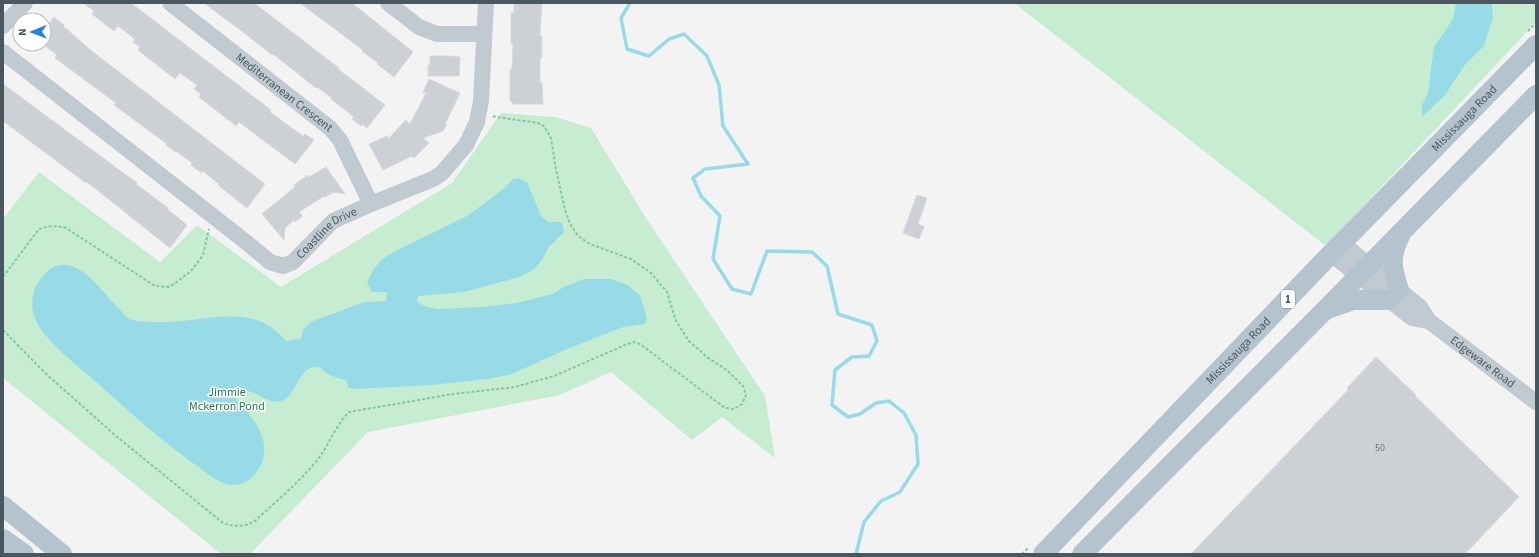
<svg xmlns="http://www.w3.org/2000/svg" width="1539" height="557" font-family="'Source Sans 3',sans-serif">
<rect width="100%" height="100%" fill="#f4f3f3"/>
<!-- green -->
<path fill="#c6edd2" d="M1014,3h522v19l-210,224z
M501,113l54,4 36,11 55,90 119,178 10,62 -53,-41 -30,23 -81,-68 -51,23 -192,37 -118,122h-29l-218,-176v-159l36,-47 121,90 37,-37 84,62 171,-104z"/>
<!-- water -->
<path fill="#96dbe7" d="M1456,3h36l1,15 -9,28 -20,20 -19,29 -23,22v-12l6,-12 6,-46 19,-28z
M518,178l9,4 14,34 7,6h14l2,10 -16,16 -6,12 -9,10 -14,7 -55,15 -46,4 -1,6 10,5 12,2 43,-2 35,-4 35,-9 12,-7 20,-8h26l18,6 12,11 7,22 -2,6 -22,3 -56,22 -55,25 -24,5 -57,6 -75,4 -7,-1 -3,-8c-11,-2 -19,-5 -26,-13 -3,0 -7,0 -10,1 -12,5 -15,28 -28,33 -16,5 -29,-16 -45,-9l-1,6c5,9 13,15 19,24 13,20 13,41 -5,57 -6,5 -19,8 -27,4 -8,-3 -16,-10 -23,-15 -35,-24 -66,-52 -97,-80 -18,-16 -39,-32 -55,-50 -5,-5 -11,-14 -13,-20 -5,-12 -3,-27 4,-37 28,-40 58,4 78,26 4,3 8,10 13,12 5,3 21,3 28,3 8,0 16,0 24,-1 39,-4 75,-15 104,20l15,-2 2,-9 8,-8 53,-20 22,-1 1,-9h-15l-5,-10 6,-12 9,-11 12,-7 73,-36 38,-28 8,-9z"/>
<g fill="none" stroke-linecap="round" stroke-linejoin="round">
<!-- stream -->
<path stroke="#96dbe7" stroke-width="3.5" d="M630,3l-9,15 6,31 22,7 20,-17 15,-5 23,22 12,29 4,41 25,38 -43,5 -12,9 8,18 19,20 -7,43 19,30 19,5 16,-43 45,1 15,14 11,48 34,11 5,16 -8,15 -17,1 -17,13 -3,35 16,12 12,-3 16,-11 13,-2 15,12 12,22 2,29 -18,28 -19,9 -17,21 -8,32"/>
</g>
<!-- building -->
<path fill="#cdd0d4" stroke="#d7d9dd" d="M83,3h48l140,107 -1,2 15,11 18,13 2,-2 9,6 -19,24 -56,-42 -3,4 -37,-29 2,-3 -7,-5 3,-4 -17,-12 -5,6 -37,-29 2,-3 -7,-5 2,-3 -17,-13 -4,5 -22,-17 2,-3z
M204,3h50l85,65 -1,1 47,36 -18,23 -5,-4 -1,2 -9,-7 2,-2 -23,-18 1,-1 -15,-11 -1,1 -43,-34 -1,1 -25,-20z
M300,3h52l61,49 -19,25 -17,-13 1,-1 -16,-12 1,-1z
M514,3h28l-2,33h2v22h-2v25h2l1,21h-30l-3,-4v-31h2l1,-25h-2v-31h3z
M54,17l10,8 -1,1 30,26 172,132 -18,24 -29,-23 1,-1 -16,-13 -1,2 -7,-5 -4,-3 1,-2 -16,-12 -1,1 -9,-7 1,-1 -53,-39 2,-2 -61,-45 2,-3 -13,-10v-15z
M430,56h20l10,1 -1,19h-31v-11h2z
M429,79l31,14 -15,31h2l-4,7 -20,7 6,5 -15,15 -2,-2 -29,14 -14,-26 18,-8 1,3 18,-19 4,4 16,-31 -3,-1z
M3,84l134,99 -1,1 32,24 -1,1 20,16 -17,23 -83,-66 -1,1 -83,-62z
M326,167l19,27 -11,-2 -9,5 -1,-1 -25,16 3,4 -7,6 -1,-2 -9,8 -1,12 -22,-26 33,-27 -1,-2 14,-10 1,2z
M917,195l10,3 -9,26 6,3 -5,12 -16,-6z
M1376,357l40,38 -1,1 104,101 -54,57h-274l157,-164 -1,-2z"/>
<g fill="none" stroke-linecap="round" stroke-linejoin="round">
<!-- path -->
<path stroke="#80c9a0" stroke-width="2" stroke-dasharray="3 2" stroke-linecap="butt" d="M1528,31l8,-8
M3,277l36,-48c10,-3 17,-4 27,-1l89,58 13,1 6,-3 17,-13 12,-16 6,-26
M3,330l41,42 72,64 107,87c12,4 21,4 32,-2 19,-18 41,-36 58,-56 15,-16 21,-38 36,-53l104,-18 62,-7 39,-11 71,-31 9,-3 6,2 85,64 9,1 8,-5 4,-9 -3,-9 -15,-15 -21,-14 -18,-16 -13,-20 -9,-29 -16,-19 -20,-14 -41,-15 -12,-8 -8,-12 -5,-14 -9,-41 -5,-31 -7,-12 -6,-3 -47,-7
M1022,554l7,-7"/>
<!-- minor -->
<g stroke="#c1cad0" stroke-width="16">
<path id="s1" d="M170,3l160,125 10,12 31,64"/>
<path d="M388,3l31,24 18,7h47"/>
<path d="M3,26l22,-23"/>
<path id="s2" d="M3,52l243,190 24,20 13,4 10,-4 40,-41 38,-17 62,-25 9,-6 24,-28 11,-23 4,-21 5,-98"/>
<path id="s3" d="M1342,243l78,64 9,14 107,81"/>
<path d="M1331,254l81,64 17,3"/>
</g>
<!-- major -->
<g stroke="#b5c3ce" stroke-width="20">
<path d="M1399,290c-7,-22 -10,-32 1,-54"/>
<path d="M1330,308l23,-8h36"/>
<path d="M3,506l59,48"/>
<path d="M3,539l21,15"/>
<path id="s4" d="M1043,554l280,-292 213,-217"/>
<path d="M1082,554l244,-245 210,-214"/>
</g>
</g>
<g text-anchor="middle" stroke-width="3" stroke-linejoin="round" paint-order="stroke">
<!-- number labels -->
<g font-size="10" fill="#6c757c">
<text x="1380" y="451">50</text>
</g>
<!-- shield labels -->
<rect fill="#fff" stroke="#81898f" stroke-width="1" x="1281" y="290" width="14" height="18" rx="3"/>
<g font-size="11" font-weight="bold" fill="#4b575f">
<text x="1288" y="303">1</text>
</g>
<!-- street labels -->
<g font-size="12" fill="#4b575f" stroke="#fff">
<text dy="4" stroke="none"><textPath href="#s1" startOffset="145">Mediterranean Crescent</textPath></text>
<text dy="4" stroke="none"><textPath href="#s4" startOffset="606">Mississauga Road</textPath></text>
<text dy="4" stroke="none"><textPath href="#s2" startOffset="409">Coastline Drive</textPath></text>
<text dy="4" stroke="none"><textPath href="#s4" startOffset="282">Mississauga Road</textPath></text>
<text dy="4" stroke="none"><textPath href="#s3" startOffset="185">Edgeware Road</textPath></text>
</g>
<!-- park labels -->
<g font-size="12" fill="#1f7d47" stroke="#fff">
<text x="227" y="396">Jimmie<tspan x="227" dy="14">Mckerron Pond</tspan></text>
</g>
</g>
<!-- border -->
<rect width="1539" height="557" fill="none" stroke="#4b575f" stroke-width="8"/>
<!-- north arrow -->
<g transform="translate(32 32) rotate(269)"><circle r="19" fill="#ffffff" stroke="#b7bcbf"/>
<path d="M0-3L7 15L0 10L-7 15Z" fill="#2982d8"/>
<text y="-6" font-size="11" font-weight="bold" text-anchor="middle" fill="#4b575f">N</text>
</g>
</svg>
